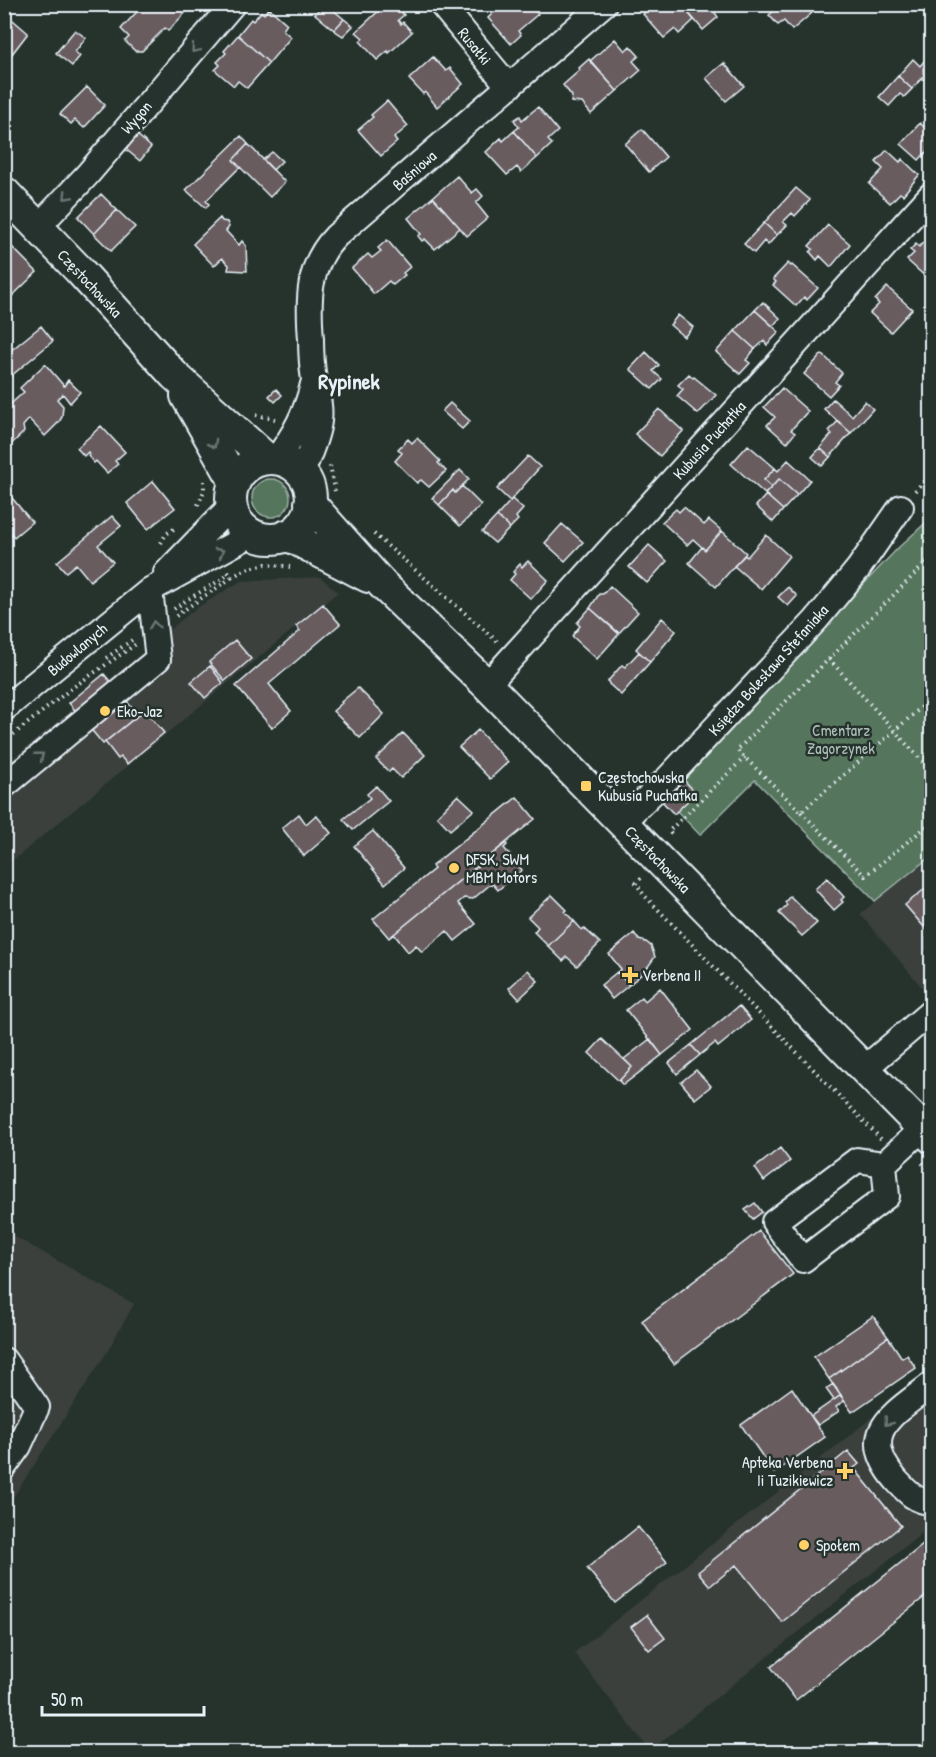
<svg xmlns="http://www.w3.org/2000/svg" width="936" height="1757" font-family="'Patrick Hand',sans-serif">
<rect width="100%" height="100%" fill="#26332d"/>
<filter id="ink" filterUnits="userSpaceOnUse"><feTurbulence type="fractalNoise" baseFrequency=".0167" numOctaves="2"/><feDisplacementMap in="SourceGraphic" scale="12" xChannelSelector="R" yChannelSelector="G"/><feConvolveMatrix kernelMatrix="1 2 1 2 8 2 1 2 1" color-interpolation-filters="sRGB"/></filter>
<g filter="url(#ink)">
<!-- built -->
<path fill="#3a3f3c" d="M320,577l18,15 -333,275v-102l190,-156 46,-28z
M931,856v142l-71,-84z
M5,1231l129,73 -27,48 -102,158z
M931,1371v155l-281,225 -76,-98z"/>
<!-- green -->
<path fill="#55745c" stroke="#9eb2aa" stroke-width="1.5" d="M252 498a19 19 0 1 1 38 0a19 19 0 1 1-38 0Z
M931,518v338l-56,45 -120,-121 -55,55 -23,-24 -3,3 -14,-15 238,-251z"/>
<!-- building -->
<path fill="#675c5f" stroke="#e8f1f8" stroke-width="1.5" d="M144,4h34l8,8 -18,19 -3,-3 -23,23h-7l-10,-10 4,-4 -8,-8z
M323,4h3l18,15 -10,11 -19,-16z
M386,4h8l10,11 -6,5 3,4 2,-2 9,10 -23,21 -1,-2 -11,9 -17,-19 3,-3 -7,-6z
M502,4h28l8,10 -20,17 3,4 -10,9 -23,-26z
M654,4h27l13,16 -15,14 -4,-5 -11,9 -21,-24z
M681,4h28l9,13 -15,13z
M773,4h31l8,9 -20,17 -8,-9 -6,4 -9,-10 6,-5 -4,-4z
M269,8l18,16 -4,6 8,7 -22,26 -31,-28 13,-16 2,2 8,-9 3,2z
M6,14l22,19 -23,30 -1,-47z
M344,19l9,7 -10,10 -9,-6z
M75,30l11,8 -11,14 5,4 -8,10 -16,-13z
M238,35l31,28 -22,25 -9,-7 -4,5 -19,-16 5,-5 -3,-3 9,-9 -2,-2z
M615,39l10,12 5,-5 9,10 -6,5 8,9 -24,21 -27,-30z
M433,57l13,14 4,-3 13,16 -26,23 -12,-15 -2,2 -14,-15z
M589,59l28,32 -26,23 -9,-11 -11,-1 1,-6 -9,-11 17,-15 -1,-2z
M913,59l7,7 5,-6 7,7 -20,22 -14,-13z
M724,63l20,23 -18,15 -20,-23z
M898,76l14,13 -8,8 -4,-3 -11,12 -10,-9z
M87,87l18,18 -21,23 -9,-8 -4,4 -11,-10z
M387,101l21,25 -14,12 3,4 -16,14 -23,-26 15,-13 -2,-2z
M538,107l20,24 -10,9 4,4 -15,14 -23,-27 5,-4 -5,-7 6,-4 2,4z
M920,123l4,4 4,-4 4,4v25l-3,-3 -10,11 -18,-16z
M642,129l24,28 -17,15 -24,-28z
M514,131l23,27 -16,14 -4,-5 -10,8 -21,-23 15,-14 2,3z
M135,133l16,14 -11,14 -17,-14z
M241,136l7,8 -15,16 7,7 -34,34 3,3 -3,4 -20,-18z
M248,144l37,38 -15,15 -37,-37z
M887,150l13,12 2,-3 17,16 -16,20 -3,-2 -10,10 -21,-19 14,-15 -7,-7z
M272,152l10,9 -9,9 -10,-10z
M457,176l15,17 5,-4 6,7 -7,7 12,15 -21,18 -34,-39z
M796,188l14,12 -15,16 -3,-3 -9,9 4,3 -10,10 -13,-12z
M101,194l16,16 -23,24 -16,-17z
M433,197l27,31 -25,21 -10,-10 -3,2 -4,-5 3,-2 -13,-16z
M117,210l18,17 -24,24 -17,-17z
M220,218l2,3 5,1 2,5 -3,4 13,14 3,-4 4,5 1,25 -19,-1 1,-5 -7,-7 -8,8 -21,-22z
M764,223l13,12 -9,10 -4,-4 -10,12 -10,-9z
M828,225l22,19 -19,23 -11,-11 -3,4 -7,-8 3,-3 -4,-3z
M932,233v42l-4,4 -21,-19 7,-7 -4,-3 6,-6 3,3z
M387,240l23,27 -7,6 2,2 -12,10 -4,-4 -15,13 -22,-26 16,-14 4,4 9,-7 -3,-3z
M7,242l30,30 -29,28 -4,-3v-53z
M788,263l3,3 1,-1 26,23 -11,12 -3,-3 -8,9 -23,-21 3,-3 -3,-3z
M887,287l25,22 -21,23 -21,-19 9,-9 -4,-4z
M763,302l17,16 -7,8 -18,-16z
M755,310l24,22 -12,13 -3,-4 -9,8 -20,-18z
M678,315l15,12 -9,10 -14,-12z
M41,326l12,15 -48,40 -1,-25z
M735,331l20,18 -9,11 4,3 -10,11 -24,-22z
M646,352l13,13 -6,6 9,8 -10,10 -22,-20z
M822,354l20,19 -7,9 4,3 -10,11 -25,-22z
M45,364l19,22 4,-6 12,12 -10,11 -7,-9 -6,5 6,7 -1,11 -3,5 -14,14 -16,-17 -6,7 1,6 -20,19v-41l20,-18 -4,-4z
M689,374l4,4 1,-1 22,18 -18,19 -21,-18 6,-7 -5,-4z
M782,388l26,23 -17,19 4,3 -8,10 -20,-18 8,-8 -11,-10z
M276,389l6,6 -7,7 -6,-6z
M833,399l19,17 13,-15 8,8 -22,24 -27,-24z
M450,403l20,18 -8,8 -20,-18z
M659,409l24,22 -23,25 -25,-22z
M838,421l13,12 -21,24 -10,-9 12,-14 -3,-3z
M101,426l24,26 -10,9 3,3 -11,9 -11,-12 -2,2 -6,-7 1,-2 -1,-2 -4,4 -7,-8z
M417,438l23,23 -2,2 8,8 -17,16 -8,-7 -4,3 -22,-22 7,-8 -4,-4 10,-10 4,4z
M748,445l27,23 -11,12 8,7 -7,7 -34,-30z
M820,448l10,9 -8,9 -10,-9z
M528,456l12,11 -30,34 -13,-12z
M788,460l22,20 -13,15 -18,-16 -7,8 -8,-7 11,-12 3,3z
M460,470l9,9 -14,14 -2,-3 -14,15 -7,-7z
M779,479l18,16 -14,15 -18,-16z
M153,481l22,27 -27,21 -21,-26z
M462,486l19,19 -21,21 -21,-21 14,-15 2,3z
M7,492l25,30 -18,15 -10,-11v-32z
M766,495l17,15 -10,12 -17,-16z
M512,499l11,10 -7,8 2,3 -8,8 -13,-12z
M684,507l20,18 5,-5 13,11 -17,19 -12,-11 -6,6 -25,-23 14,-13 3,3z
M112,516l9,10 -23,19 15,17 -23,19 -14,-17 -10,8 -9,-10z
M497,516l13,12 -15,15 -13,-11z
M562,524l21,18 -18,19 -20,-18z
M722,531l24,22 -30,34 -27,-24 13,-16 3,3z
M766,535l23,21 -28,33 -27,-23 11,-11 2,2z
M649,545l18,16 -20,22 -18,-16z
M528,561l20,19 -17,19 -21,-19 5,-6 -2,-2 7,-8 2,3z
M610,586l28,26 -19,21 -29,-25 9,-14h4z
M788,587l9,9 -9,10 -10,-9z
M323,604l17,20 -71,60 22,27 -19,17 -36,-42 64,-55 -4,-5z
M590,608l29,26 -22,25 -25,-23 8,-10 -3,-3z
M662,618l14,13 -26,31 -14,-13z
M235,640l16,19 -26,22 -16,-19z
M639,652l11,10 -29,33 -12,-11 -1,-3 14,-16 3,2z
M210,666l13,17 -18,15 -14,-16z
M104,674l34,41 -35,29 -34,-41z
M358,688l26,26 -24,24 -27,-27 9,-8 -1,-1z
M145,710l19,23 -37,31 -6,-7 -3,2 -13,-17z
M478,730l30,32 -18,17 -31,-32z
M403,733l22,22 -24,23 -9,-9 -3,3 -13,-13z
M682,778l14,15 -22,21 -14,-15z
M376,786l13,15 -36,29 -10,-11 27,-21 -3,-4z
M458,795l16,15 -24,20 -13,-14z
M517,797l18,22 -146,119 -16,-19 61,-50 -2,-3z
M299,814l7,10 10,-9 15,18 -27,23 -22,-28z
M373,831l31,37 -19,16 -31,-38z
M506,843l1,2 -3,3 18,22 -24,20 -6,-7 -19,16 -9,-1 -6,5 18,21 -21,17 -8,-10 -25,21 -6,-7 -8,7 -14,-18z
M827,878l17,19 -3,3 2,2 -9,8 -19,-21z
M932,883v67h-5v-12l4,-3 -26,-30z
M552,895l15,15 -2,2 9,9 -26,25 -14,-14 4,-5 -10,-10z
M790,896l27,27 -15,13 -23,-23 8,-8 -2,-3z
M574,921l8,9 2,-2 16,15 -23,23 -10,-9 -4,4 -15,-15z
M634,933l5,7 7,2 5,4 4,11 -11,15 -15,13 -12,-13 4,-3 -12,-15z
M528,970l10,11 -19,18 -10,-11z
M617,972l12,13 -17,14 -11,-14z
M660,988l33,42 -31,25 -36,-45 16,-13 3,4z
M739,1006l12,14 -33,27 -3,-4 -15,12 -9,-10z
M602,1039l30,28 -13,14 -30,-28z
M650,1039l12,16 -39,30 -4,-4 13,-14 -8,-8z
M691,1045l9,10 -23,19 -8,-11z
M696,1070l15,16 -16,13 -14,-17z
M780,1148l10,13 -26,20 -9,-13z
M755,1203l7,9 -9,7 -8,-9z
M759,1231l34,43 -119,90 -32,-43z
M873,1316l15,21 -59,42 -15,-22z
M888,1337l14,21 5,-3 9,13 -64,44 -23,-33z
M833,1384l8,11 -7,5 -8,-11z
M792,1388l33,49 -51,36 -33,-48z
M841,1395l3,6 -8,6 3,4 -21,14 -7,-9z
M4,1423l8,9 -8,6z
M848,1451l11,13 -5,4 47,58 -119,96 -46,-57 -26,21 -12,-14z
M638,1527l29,35 -52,41 -28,-35z
M924,1544l8,9v38l-136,109 -25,-33z
M647,1615l18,23 -16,12 -18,-23z"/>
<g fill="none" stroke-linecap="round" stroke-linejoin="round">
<!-- minor casing -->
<g stroke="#e8f1f8" stroke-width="28">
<path id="minor" d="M441,4l68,83
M38,227l49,-52 146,-171
M276,459c17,-22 31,-48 37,-75
M302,473c6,-17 15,-34 17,-52 2,-14 -2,-27 -5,-41 -2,-13 -3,-27 -3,-41 -3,-39 -4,-73 25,-103l268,-232
M166,573l66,-68
M487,685l445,-491
M4,709l146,-119 102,-56
M4,786l154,-127 -8,-69
M622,822l46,-44 148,-158 42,-51 43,-62
M864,1069l68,-58
M884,1164l3,32 -84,64 -29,-38 83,-62 27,4 38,-35
M4,1360l33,47 -18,39 -15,21
M932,1384c-38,30 -77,48 -35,97 10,11 19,21 35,21"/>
</g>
<!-- major casing -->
<g stroke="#e8f1f8" stroke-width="34">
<path id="major" d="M4,192l75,78 95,105 93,84
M186,396l49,86
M231 499a40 40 0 1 1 80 0a40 40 0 1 1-80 0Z
M310,503l72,81 105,101 445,453
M287,535l81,42"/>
</g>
<!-- path -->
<path stroke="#e8f1f8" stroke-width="4" stroke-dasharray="1.5 4.5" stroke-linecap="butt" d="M256,415l19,4
M330,466l5,25
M915,491l17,-19
M198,505l6,-14v-10
M374,534l123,107
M161,543l5,-9 11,-7
M932,557l-195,193 64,62 131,-114
M925,563l7,7
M228,572l4,5 14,-8 20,-5 24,3
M174,609c17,-13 35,-21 52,-33
M176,616c18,-14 38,-25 56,-39
M106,658l29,-20
M829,659l103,113
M4,742l68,-54 64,-44
M801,812l64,64 67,-54
M671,834l-2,-3 76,-74
M641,878l-5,5 8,12 237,244
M922,1163l10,8"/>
<!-- minor -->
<use href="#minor" stroke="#26332d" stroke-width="24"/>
<!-- major -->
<use href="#major" stroke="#26332d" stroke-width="30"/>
</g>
<!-- one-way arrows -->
<defs><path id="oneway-chevron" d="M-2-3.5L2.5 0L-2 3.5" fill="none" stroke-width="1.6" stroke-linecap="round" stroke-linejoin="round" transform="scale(1.5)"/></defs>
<g stroke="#6a7674">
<use href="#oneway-chevron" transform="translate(195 49) rotate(131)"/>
<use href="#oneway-chevron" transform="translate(67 196) rotate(133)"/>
<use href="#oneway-chevron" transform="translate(213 444) rotate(61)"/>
<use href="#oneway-chevron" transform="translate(220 552) rotate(-30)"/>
<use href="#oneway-chevron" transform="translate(154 625) rotate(-97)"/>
<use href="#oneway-chevron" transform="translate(40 756) rotate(-39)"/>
<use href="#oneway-chevron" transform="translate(888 1422) rotate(128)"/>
</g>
</g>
<!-- markers -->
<g fill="#ffd166" stroke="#26332d" stroke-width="2">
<circle cx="105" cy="711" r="6"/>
<rect x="580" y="780" width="12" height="12" rx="3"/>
<circle cx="454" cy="868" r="6"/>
<path d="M627 966h6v6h6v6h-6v6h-6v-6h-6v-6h6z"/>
<path d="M842 1462h6v6h6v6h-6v6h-6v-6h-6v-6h6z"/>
<circle cx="804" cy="1545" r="6"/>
</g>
<g text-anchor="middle" stroke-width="5" stroke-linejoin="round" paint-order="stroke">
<!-- street labels -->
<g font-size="16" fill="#e8f1f8" stroke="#26332d">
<text transform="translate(475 46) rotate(51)" y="6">Rusałki</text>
<text transform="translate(136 117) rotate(-49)" y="6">Wygon</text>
<text transform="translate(414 170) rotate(-41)" y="6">Baśniowa</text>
<text transform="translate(90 283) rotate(47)" y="6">Częstochowska</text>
<text transform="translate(709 440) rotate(-48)" y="6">Kubusia Puchatka</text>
<text transform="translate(77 649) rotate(-40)" y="6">Budowlanych</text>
<text transform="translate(768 670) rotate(-48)" y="6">Księdza Bolesława Stefaniaka</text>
<text transform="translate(658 859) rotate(46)" y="6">Częstochowska</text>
</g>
<!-- poi labels -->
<g font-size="16" fill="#e8f1f8" stroke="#26332d" text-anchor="start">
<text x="117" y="717">Eko-Jaz</text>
<text x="598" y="783">Częstochowska<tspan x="598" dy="18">Kubusia Puchatka</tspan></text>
<text x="466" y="865">DFSK, SWM<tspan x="466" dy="18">MBM Motors</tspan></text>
<text x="642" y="981">Verbena II</text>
<text x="833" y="1468" text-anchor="end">Apteka Verbena<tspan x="833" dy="18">Ii Tuzikiewicz</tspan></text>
<text x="816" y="1551">Społem</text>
</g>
<!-- park labels -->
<g font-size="16" fill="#adbfba" stroke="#26332d">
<text x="841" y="736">Cmentarz<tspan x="841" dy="18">Zagorzynek</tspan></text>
</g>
<!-- district labels -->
<g font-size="22" font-weight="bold" fill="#e8f1f8" stroke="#26332d">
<text x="349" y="389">Rypinek</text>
</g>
</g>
<!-- margin -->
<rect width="936" height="1757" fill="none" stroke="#26332d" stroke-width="24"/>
<rect x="12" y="12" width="912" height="1733" fill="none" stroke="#e8f1f8" stroke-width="2" filter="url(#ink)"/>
<!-- scale -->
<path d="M42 1706v9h162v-9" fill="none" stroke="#e8f1f8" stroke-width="3"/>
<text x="51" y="1706" font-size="18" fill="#e8f1f8" stroke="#26332d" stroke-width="4.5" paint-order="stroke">50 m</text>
</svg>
